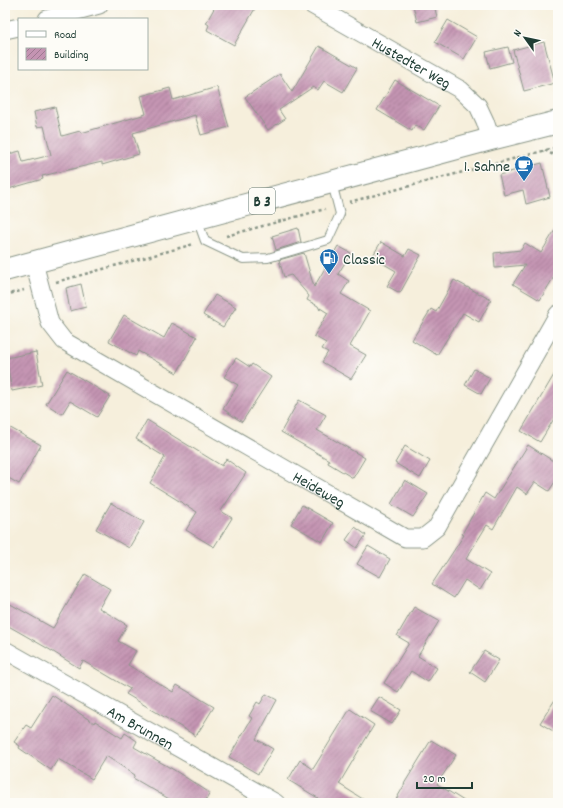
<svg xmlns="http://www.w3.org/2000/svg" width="563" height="808" font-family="Dekko,sans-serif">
<defs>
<pattern id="building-hatch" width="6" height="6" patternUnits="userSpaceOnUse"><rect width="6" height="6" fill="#c494b2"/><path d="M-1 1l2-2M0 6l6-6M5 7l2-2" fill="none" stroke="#9f7a92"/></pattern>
</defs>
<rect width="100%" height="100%" fill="#fdfcf7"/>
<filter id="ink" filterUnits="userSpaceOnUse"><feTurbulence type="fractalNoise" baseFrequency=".025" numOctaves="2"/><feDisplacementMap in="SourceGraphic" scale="8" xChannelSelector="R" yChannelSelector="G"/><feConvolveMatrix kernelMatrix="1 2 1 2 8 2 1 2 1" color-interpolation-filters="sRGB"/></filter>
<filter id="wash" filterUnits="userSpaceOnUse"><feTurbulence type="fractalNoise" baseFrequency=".012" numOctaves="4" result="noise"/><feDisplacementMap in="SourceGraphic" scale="16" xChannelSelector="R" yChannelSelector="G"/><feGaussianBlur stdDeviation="0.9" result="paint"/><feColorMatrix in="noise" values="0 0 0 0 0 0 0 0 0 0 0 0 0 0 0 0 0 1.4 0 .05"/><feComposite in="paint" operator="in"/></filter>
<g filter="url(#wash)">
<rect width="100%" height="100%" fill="#f6efdc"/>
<g id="blocks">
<!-- building -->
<path fill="url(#building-hatch)" d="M216,5h41l-23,40 -27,-15 2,-5 -3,-2z
M413,5h21l3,12 -20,5z
M448,20l29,17 -13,22 -29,-17z
M544,42l11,41 -31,8 -11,-41z
M319,46l38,22 -14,24 -19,-11 -6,9 -5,-3 -34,23 6,9 -17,11 -23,-33 35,-23 12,18z
M508,47l4,15 -22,6 -4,-16z
M395,80l44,26 -15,24 -9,-5 -3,6 -35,-21z
M217,87l12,40 -28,8 -6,-20 -62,18 6,21 -37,11v-3l-60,14 1,3 -38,11v-35l15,-4 3,11 28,-7 -7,-29 -7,1 -3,-15 21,-5 7,29 18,-5 1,2 65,-19 -5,-18 29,-8 3,12z
M542,163l8,34 -24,7 -3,-14 -19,5 -5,-20z
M558,225v45l-18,30 -27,-16 12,-19 -30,3 -1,-15 27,-3 4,-7 16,10z
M298,228l3,14 -25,8 -4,-14z
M381,242l24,14 4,-7 12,6 -21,38 -13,-7 9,-15 -24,-14z
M338,246l13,7 -13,21 11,7 -8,13 29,17 -20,35 16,9 -15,24 -29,-17 6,-10 -6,-3 4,-6 -12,-7 14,-23 -8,-5v2l-2,-4 -11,-6 2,-4 -18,-21 -7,2 -5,-17 25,-7 10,34z
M454,280l37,20 -12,22 -16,-9 -26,42 -25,-15 19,-31 5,3z
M81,284l5,23 -16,4 -4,-23z
M215,295l21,12 -13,20 -20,-12z
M124,315l40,23 8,-15 25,14 -20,36 -39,-22 -2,5 -27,-15z
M36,352l6,33 -30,6 -6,-33z
M236,358l14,9 2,-3 19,13 -29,45 -19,-13 15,-24 -14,-8z
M558,368v44l-18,30 -19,-11z
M474,369l16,9 -9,16 -16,-9z
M67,370l43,26 -13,21 -27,-16 -8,13 -16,-10z
M299,400l27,15 -9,15 48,28 -12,20 -25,-15 1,-3 -48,-28z
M147,420l75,46 4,-7 20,14 -25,38 11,7 -18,29 -28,-17 11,-18 -47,-29 15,-26 -29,-18z
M5,425l36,20 -22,39 -14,-8z
M528,445l30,19v13l-9,14 -14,-9 -8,12 -10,-7 -24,42 -6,-4 -21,34 24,15 -10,16 -15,-10 -11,18 -22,-14 32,-49 -2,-1 23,-41 9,6z
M405,446l25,15 -10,17 -25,-15z
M405,480l23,14 -15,23 -22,-13z
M111,503l33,19 -15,26 -33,-19z
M302,505l31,18 -11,19 -31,-18z
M355,527l11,8 -9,13 -11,-8z
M368,546l22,13 -10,18 -23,-13z
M85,574l25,15 -11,19 28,17 -9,16 18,10 -8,14 45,27 4,-7 37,22 -18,29 -70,-42 4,-5 -47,-28 -4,7 -32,-20 -42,-24v-23l48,27z
M414,607l25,14 -21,35 19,12 -9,14 -17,-11 -13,21 -14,-9 25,-40 -12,-7z
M484,651l15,9 -14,22 -15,-10z
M266,694l11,6 -21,39 17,10 -15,25 -29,-17 23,-39 -3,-2 8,-14 3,2z
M52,695l42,28 1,-2 27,17 3,-5 12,8 -3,6 40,23 36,23 -6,10h-28l-43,-25 2,-3 -29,-19 -14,23 -34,-20 -7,11 -32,-22 1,-2 -6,-4 12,-17 5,3z
M558,695v39l-18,-11z
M379,697l22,13 -9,14 -22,-13z
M350,709l24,16 -35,59 30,19h-54l3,-5 -30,-18 12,-20 13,9z
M431,740l25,15 -19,29 30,19h-73l11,-19h-1z"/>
</g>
</g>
<g filter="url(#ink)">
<use href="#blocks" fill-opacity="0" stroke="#8a9688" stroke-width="1"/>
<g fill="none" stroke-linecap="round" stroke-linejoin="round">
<!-- lane casing -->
<g stroke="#8a9688" stroke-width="10">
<path id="lane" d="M197,219l8,22 38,18 25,-1 60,-18 12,-26 -8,-31"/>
</g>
<!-- street casing -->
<g stroke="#8a9688" stroke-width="19">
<g id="street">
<path id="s1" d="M312,5l149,85 17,16 7,15 6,18"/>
<path d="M47,19l52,-14"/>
<path d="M5,30l14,-3"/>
<path id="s2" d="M34,263l16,60 14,18 341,197h18l14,-11 121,-213"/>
<path id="s3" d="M5,650l271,153"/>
</g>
</g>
<!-- primary casing -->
<g stroke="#8a9688" stroke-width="24">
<path id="primary" d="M5,270l486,-131 67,-17"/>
</g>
<!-- path -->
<path stroke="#8a9688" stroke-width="2.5" stroke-dasharray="3 3" stroke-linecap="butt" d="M545,150l13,8
M349,202l209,-55
M226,236l99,-27
M56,282l138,-38
M5,295l19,-5"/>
<!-- lane -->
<use href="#lane" stroke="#fff" stroke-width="8"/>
<!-- street -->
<use href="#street" stroke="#fff" stroke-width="17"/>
<!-- primary -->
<use href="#primary" stroke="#fff" stroke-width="22"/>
</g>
</g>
<!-- icons -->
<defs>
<g id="cafe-pin" transform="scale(1)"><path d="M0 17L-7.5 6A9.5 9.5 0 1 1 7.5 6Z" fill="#1f6fb2" stroke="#fdfcf7"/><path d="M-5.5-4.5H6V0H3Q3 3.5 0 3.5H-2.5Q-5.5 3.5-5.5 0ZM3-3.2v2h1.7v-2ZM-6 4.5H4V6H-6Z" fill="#fff"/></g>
<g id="fuel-pin" transform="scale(1)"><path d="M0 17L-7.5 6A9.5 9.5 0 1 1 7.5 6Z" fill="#1f6fb2" stroke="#fdfcf7"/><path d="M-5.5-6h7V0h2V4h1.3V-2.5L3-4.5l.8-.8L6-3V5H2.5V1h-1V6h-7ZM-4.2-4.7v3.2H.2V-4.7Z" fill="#fff"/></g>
</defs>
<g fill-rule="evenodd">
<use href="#cafe-pin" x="524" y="165"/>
<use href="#fuel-pin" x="329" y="258"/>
</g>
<g text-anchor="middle" stroke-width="3" stroke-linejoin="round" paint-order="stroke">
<!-- shield labels -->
<rect fill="#fdfcf7" stroke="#62766e" stroke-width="1" x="249" y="188" width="26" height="26" rx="3"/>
<g font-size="15" font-weight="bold" fill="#1f3d34">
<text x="262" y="206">B 3</text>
</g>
<!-- street labels -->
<g font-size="16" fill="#1f3d34" stroke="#fdfcf7">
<text dy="6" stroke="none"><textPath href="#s1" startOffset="115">Hustedter Weg</textPath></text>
<text dy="6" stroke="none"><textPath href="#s2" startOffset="380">Heideweg</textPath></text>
<text dy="6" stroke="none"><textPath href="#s3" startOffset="156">Am Brunnen</textPath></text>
</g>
<!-- poi labels -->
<g font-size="16" fill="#1f3d34" stroke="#fdfcf7" text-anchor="end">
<text x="510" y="171">1. Sahne</text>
<text x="343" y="264" text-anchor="start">Classic</text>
</g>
</g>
<!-- margin -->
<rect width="563" height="808" fill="none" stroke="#fdfcf7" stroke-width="20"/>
<!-- legend -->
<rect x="18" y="18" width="130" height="52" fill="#fdfcf7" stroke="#a4b0a9"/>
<rect x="26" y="31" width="20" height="6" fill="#ffffff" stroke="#a4b0a9"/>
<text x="54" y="38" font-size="12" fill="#1f3d34">Road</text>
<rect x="26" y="48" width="20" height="12" fill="url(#building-hatch)" stroke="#a4b0a9"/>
<text x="54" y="58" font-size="12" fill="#1f3d34">Building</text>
<!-- north arrow -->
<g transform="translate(525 38) rotate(303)" stroke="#fdfcf7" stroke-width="3" paint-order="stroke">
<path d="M0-3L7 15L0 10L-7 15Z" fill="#1f3d34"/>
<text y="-6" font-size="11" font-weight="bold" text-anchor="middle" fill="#1f3d34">N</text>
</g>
<!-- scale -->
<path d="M417 782v6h55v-6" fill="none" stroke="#1f3d34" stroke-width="2"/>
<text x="423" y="782" font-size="12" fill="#1f3d34" stroke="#fdfcf7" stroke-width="3" paint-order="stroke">20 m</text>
</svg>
